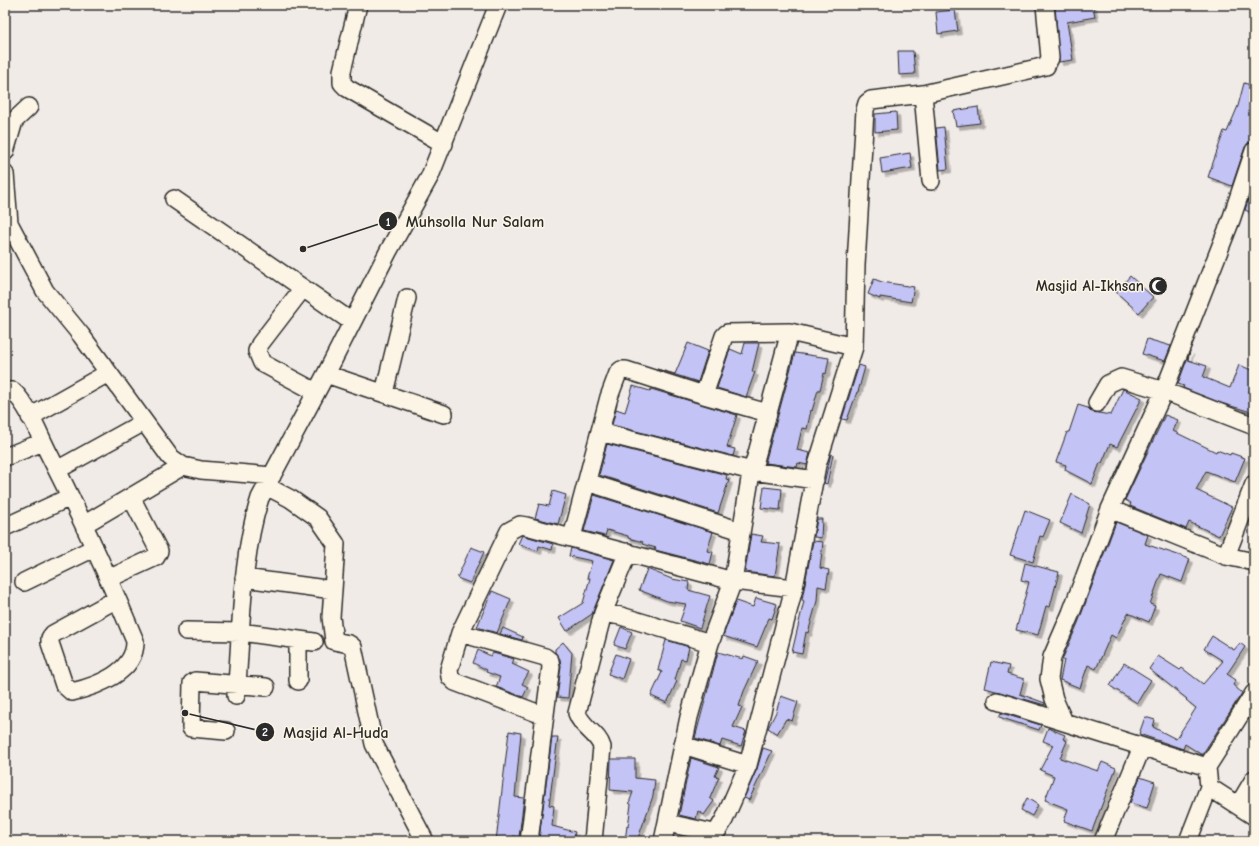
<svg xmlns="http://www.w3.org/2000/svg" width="1259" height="846" font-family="'Comic Neue',sans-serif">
<defs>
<filter id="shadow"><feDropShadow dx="3.5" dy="3.5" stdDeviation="0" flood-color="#0004"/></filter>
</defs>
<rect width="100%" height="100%" fill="#f1ebe8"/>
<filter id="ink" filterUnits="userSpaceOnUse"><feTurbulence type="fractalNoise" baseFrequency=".025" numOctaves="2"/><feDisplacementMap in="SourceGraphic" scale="8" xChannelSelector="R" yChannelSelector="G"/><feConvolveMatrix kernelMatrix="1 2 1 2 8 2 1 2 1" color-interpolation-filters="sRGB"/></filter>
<g filter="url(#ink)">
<!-- building -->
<path fill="#c3c3f5" stroke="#2b2b2b" filter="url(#shadow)" d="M1055,5h38l2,12 -28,5 6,38 -14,2z
M955,10l3,21 -20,3 -2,-22z
M898,51h15l2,23 -16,1z
M1244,83l10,3v55l-6,2 -3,4 -13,39 -24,-9 16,-46 3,1 11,-26z
M978,107l2,16 -24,3 -3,-15z
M896,112l1,18 -22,2v-18z
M944,127l4,42 -8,1 -4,-42z
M910,153l2,15 -30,5 -2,-15z
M1254,183v23l-2,7 -7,-3z
M1130,276l23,21 -14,16 -23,-21z
M874,279l8,3 32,5 -3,15 -31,-5v2l-12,-5z
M1147,339l24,7 -6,15 -23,-7z
M688,343l20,8 -10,31 -41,-13 18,5z
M745,343h14l-7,29h3l-9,25 -29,-9 13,-39 12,5z
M1190,351l-2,9 19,6 -4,11 27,11 9,-23 15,6v8l-5,13 5,2v9l-3,9 -30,-9 -38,-15 1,-2 -6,-2z
M795,353l34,5 -3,16 -2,-1 -4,17h-2l-6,21 -1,-1 -4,19 -5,-1 -5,22 13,3 -3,12 -9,-2 -1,4 -32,-4z
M859,365l6,2 -7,25h-1l-10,28 -5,-1z
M633,386l17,5 1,-2 86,26 -10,32 8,2 -2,7 -121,-31 4,-16 9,3z
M1123,389l19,9 -25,49 -7,-3 -8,19h-2l-8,21 -27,-14 1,-5 -10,-3 11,-30h2l9,-27 10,3 4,4 19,3z
M1165,415l13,5 -5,11 43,21 1,-2 13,5 1,-2 14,5 -10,24 -29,-11 -10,19 36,17 -13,29 -30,-14 -3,7 -56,-23 1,-3 -6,-3z
M607,444l120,31 -1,4 3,1 -11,33 -119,-38z
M831,454l2,1 -6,29 -3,-1 1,-4z
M764,487l18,2 -2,21 -19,-2z
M553,491l13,4 -8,29 -23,-6 4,-14 10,2z
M1072,494l18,10 -9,29 -21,-10z
M594,495l119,37 -6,19 6,1 -3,12 -55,-14 1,-2 -14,-4 1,-2 -15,-4v-2l-21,-6 -2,6 -21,-5z
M1025,510l25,10 -7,17 -3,-1 -7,26 -23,-7z
M817,519h5l-1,19 -7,-1z
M1116,522l32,13 -3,9 45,15 -8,23 -21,-8 -11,30 5,2 -6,16 -21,-9 -12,25 -5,-3 -15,34 -8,-4 -8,23 -20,-8 4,-20h-2l16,-37z
M751,534l12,2 -2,6 19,2 -5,32 -30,-4z
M522,535l31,9 -1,6 -13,-4 -1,5 -20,-7z
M813,541l10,1 -3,26 9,2 -3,18 -8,-2 -1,15 -9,32 -2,-1 -4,22 -10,-2 12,-51 -2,-1 1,-6z
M471,547l13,5 -14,31 -13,-5z
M571,548l43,12 -22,54 -25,17 -8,-13 24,-15 7,-25h-3l5,-17 -23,-5z
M1025,563l34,9 -9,35 -4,-1 -8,29 -22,-5 13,-48 -8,-2z
M647,569l25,10 17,3 -1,8 22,6 -10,32 -20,-7 6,-17 -19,-3 -28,-11z
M492,591l19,8 -14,34 -20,-6z
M756,598l21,6 -5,15 -3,-1 -12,29 -34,-11 13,-35 17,6z
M621,627l11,5 -7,17 -11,-4z
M503,628l20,9 -1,3 -22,-6z
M1212,636l22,14 6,-7 5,4 -18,27 9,6 -3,5 9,8 -40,62 -17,-11 -2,5 -44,-15 6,-17 10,3 -2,7 23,12 20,-31 -10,-8 1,-1 -38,-30 9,-13 22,14 2,-2 21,16 20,-23 -19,-12z
M666,640l23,7 -3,13 -5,-1 -6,21 2,1 -10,22 -16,-7 11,-24 -4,-2z
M563,642l9,11 -4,45 -11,-1 4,-31 -1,-7 -5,-7v-3z
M478,650l13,6 2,-3 21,6 -2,5 17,8 -7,12 6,3 -5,10 -27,-10 4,-10 -14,-5 1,-2 -14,-7z
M718,652l25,7 1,-3 14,5 -14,30 -5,15 3,1 -9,20 13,4 -5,15 -19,-6 -2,6 -25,-8z
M616,654l13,5 -7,20 -14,-5z
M991,662l18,4 -2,8 17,5 -4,15 25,9v2l-60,-17z
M1124,663l27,17 -14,23 -27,-17z
M781,696l17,6 -6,19 -6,-2 -9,15 -9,-6 8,-16z
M1001,713l40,12 -2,5 -40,-13z
M1048,728l17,7 -2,4 4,2 -7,17 38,13 4,-9 14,6 -24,63 -28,-10 4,-12 -23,-9 9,-24 -14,-6 13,-25 -10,-4z
M509,731l12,2 -6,64 9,1 -5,39 -6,-1v5h-17z
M552,737h6l-9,68 5,1 -2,20 23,6 -2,9 -34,-2z
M763,748l9,3 -23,49 -5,-2 13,-29z
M691,758l28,9 -4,9 4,1 -9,21 4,3 -10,14 -6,-4 -2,8 -17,-4z
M611,759h24v19l20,2 -2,16 -16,45h-12l2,-15 1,1 3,-23 -2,-1 4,-11 -23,-2z
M1140,777l15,5 -8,26 -17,-5z
M1027,798l11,7 -6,11 -11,-6z"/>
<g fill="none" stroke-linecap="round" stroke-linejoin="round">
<!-- minor casing -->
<g stroke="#2b2b2b" stroke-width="20">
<path id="minor" d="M358,5l-16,66v12l5,5 97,56
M923,94l8,87
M5,152l9,-31 15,-14
M5,174l4,49 36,68 36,44 89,122 13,9 18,4 71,6
M174,199l178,123
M303,288l-43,56 -3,7 5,12 54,29
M854,347l2,-82 9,-155 2,-7 4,-3 52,-6 123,-28 4,-8 -5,-53
M326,374l118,40
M5,391h8c17,17 26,44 37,65 31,61 59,122 85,185 1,31 -38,45 -63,51l-8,-7 -14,-42v-5l3,-4 64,-35
M384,393l23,-95
M704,395l64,18
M1097,403l11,-19 13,-6 43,13 90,35
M30,417l78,-44
M600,432l152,39 63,9
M5,457l38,-15
M57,470l87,-48
M587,482l154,49
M266,486l25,13 27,19 18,26 -3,46
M1110,509l116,47 28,6
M85,524l98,-58
M5,527l65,-30
M572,537l37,-140 9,-24 3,-3h5l78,25 20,-59 3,-3 63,-1
M1226,556l28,-72
M244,578l89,12 -2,27 3,24 15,3 4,3 21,97 51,97
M108,579l48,-22 3,-6 -28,-54
M24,582l70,-34
M603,613l25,-61
M186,631l55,1 73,10
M460,633l-11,37 1,7 5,5 90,34
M298,640v41
M1254,693l-47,74 2,20 45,29
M236,696c6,-66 4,-135 24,-198l66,-124 62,-122 42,-76 68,-171
M997,701l210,66
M1064,722l-10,-23 -5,-20 3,-22 19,-44 39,-104 54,-118 67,-171 23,-69
M226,731l-35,-3 1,-45 3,-2 71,6
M683,745l65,20
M1238,806l16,-27
M529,841l22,-174 -1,-6 -5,-4 -85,-24 49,-102 11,-6 6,1 207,55 61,7
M593,841l9,-94c-4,-14 -20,-19 -25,-34l26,-100 18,3 89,27
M663,841l26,-124 21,-74 23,-62 17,-102 40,-147 64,15 -37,118 -23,123 -46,177 -24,55 -6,10 -4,3 -47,-10
M1103,841l39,-94
M1188,841l21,-54"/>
</g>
<!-- minor -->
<use href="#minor" stroke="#fcf5e5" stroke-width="17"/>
</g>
</g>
<!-- icons -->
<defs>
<g id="mosque-disc" transform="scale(1)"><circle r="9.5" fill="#2b2b2b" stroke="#fcf5e5"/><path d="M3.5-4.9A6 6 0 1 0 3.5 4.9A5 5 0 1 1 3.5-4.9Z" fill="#fff"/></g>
</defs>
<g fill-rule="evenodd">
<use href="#mosque-disc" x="1158" y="286"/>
</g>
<g text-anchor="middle" stroke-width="3" stroke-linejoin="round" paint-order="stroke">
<!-- poi labels -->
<g font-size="15" font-weight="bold" fill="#2b2b2b" stroke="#fcf5e5" text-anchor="end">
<text x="1144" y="291">Masjid Al-Ikhsan</text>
</g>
</g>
<!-- callouts -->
<path fill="none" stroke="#2b2b2b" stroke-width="1.5" d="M303 249L388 221M185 713L265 732"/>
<g fill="#2b2b2b" stroke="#fcf5e5" stroke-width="1.5">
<circle cx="303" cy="249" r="4"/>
<circle cx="185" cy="713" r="4"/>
<circle cx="388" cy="221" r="10"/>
<circle cx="265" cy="732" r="10"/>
</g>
<g font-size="12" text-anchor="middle" font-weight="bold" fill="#fff">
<text x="388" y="226">1</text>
<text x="265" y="736">2</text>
</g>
<g font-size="16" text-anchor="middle" font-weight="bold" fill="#2b2b2b" stroke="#fcf5e5" stroke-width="3" stroke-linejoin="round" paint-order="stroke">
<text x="475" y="227">Muhsolla Nur Salam</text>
<text x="336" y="738">Masjid Al-Huda</text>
</g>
<!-- margin -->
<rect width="1259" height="846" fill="none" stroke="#fcf5e5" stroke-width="20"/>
<rect x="10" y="10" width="1239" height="826" fill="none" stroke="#2b2b2b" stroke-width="1.5" filter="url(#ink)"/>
</svg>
